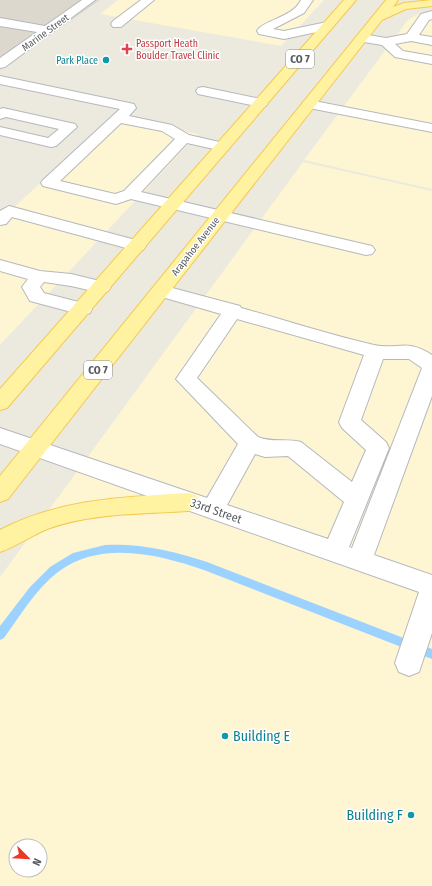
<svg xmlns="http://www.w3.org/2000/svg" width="432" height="886" font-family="'Fira Sans Condensed',sans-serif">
<rect width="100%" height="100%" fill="#ece9df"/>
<!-- commercial -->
<path fill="#fef5d2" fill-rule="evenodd" d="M118,0h206l-43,46 -181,-32z
M432,11v178l-128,-29 103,-139 11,-7z
M114,116l84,18 -198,211v-125z
M303,162l129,29v695h-432v-309zM16,846h24v24h-24z"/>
<!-- education -->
<path fill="#dcd8ce" d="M0,0h100l-100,70z"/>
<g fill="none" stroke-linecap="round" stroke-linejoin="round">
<!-- stream -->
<path fill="#9cd2ff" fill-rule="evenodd" d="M105,545c35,-2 69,6 102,17l225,87v10l-228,-89c-46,-16 -104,-30 -146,2 -23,18 -38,44 -54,66l-4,2v-14l30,-39 20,-20 23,-14z"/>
<!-- minor casing -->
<g stroke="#b5b8bd" stroke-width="2">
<path id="minor" d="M82,0h13l-90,67 -5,1v-10l37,-26 -37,-6v-8l45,8z
M141,0h13l-33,27h-8l-2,-3 2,-3z
M301,0h12l-9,13 -31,16 11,2 43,-9 4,1 2,3 -2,3 -47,10 -25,-5 -2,-3 2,-3c13,-10 34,-12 42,-28z
M432,11v8l-3,1 -10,15 13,2v8l-21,-4 -16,3 8,7 29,5v8l-37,-7 -13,-12 -24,-4 -2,-3 6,-4 24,4 21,-4 14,-20z
M0,76l134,28 2,4 -7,8 43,9 17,10 39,9 2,3 -2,3 -5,1 -36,-8 -46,49 231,54 3,4 -3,4 -6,1 -235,-56 -15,5 -73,-18 -2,-3 2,-3 77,-71 -120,-25zM121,123l41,8 13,8 -51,52 -9,3 -55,-13z
M203,87l58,12 5,1 2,3 -2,3 -5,1 -63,-13 -2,-3 2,-3z
M309,100l123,24v8l-128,-25 -2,-3 2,-3z
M3,108l72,16 2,3 -21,19 -5,1 -51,-12v-8l48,11 11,-9 -53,-12 -6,2v-10z
M9,206l134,36 3,4 -3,4 -6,1 -125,-34 -6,7 -6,1v-14z
M0,260l40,11 31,3 37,9 3,4 -3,4 -6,2 -31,-7 -27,-4 -4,5 4,6 46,12 2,4 -2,4 -7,2 -53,-14 -8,-14 6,-8 -28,-8z
M161,285l79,21 1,2c44,12 88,27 133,37 25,5 32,-7 58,10v41l-58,159 58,20v58l-13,39 -10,4 -10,-4 -4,-9 24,-71 -419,-148v-16l207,70 31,-54 -62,-65 45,-65 -66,-19 -3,-4 3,-4zM237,319l127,36 -25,67 3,6 24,22 -14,32 -51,-40c-15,-4 -29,1 -43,-5l-61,-59zM383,359h26l13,9 -70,180 -3,-1 40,-99 -3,-6 -25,-22zM255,454l10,3 23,-1 56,46 -16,37 -101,-34z"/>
</g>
<!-- major casing -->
<g stroke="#f4c950" stroke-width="2">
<path id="major" d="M344,0h12l-349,408 -7,2v-21z
M386,0h12l-5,7 11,-4 28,-3v6l-26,3 -24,11 -374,479 -8,3v-26z
M188,493l8,2 4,7 -4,7 -8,2c-45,3 -95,2 -138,17 -17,6 -32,18 -50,24v-22c59,-31 123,-33 188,-37z"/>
</g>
<!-- minor -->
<use href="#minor" fill="#fff" fill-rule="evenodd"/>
<!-- major -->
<use href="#major" fill="#fff2a1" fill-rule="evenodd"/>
</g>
<!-- markers -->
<path fill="#e0444e" stroke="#fff" stroke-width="1.5" d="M125 43h4v4h4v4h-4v4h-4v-4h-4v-4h4z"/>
<g fill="#0f9aa8" stroke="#fff" stroke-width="1.5">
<circle cx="106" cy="60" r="4"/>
<circle cx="225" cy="736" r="4"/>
<circle cx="411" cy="815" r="4"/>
</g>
<g text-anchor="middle" stroke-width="3" stroke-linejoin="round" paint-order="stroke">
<!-- far-street labels -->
<g font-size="10" fill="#585c61" stroke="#fff">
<text transform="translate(45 32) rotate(-36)" y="4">Marine Street</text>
<text transform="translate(195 246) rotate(-52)" y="4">Arapahoe Avenue</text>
</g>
<!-- far-health labels -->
<g font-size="10" fill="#be3a42" stroke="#fff" text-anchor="start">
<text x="136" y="47">Passport Heath<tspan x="136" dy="12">Boulder Travel Clinic</tspan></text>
</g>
<!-- far-culture labels -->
<g font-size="10" fill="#0d838f" stroke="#fff" text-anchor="end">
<text x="98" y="64">Park Place</text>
</g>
<!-- shield labels -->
<g fill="#fff" stroke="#8a8d90" stroke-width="1">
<rect x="286" y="50" width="28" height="18" rx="3"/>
<rect x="84" y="361" width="28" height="18" rx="3"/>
</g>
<g font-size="11" font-weight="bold" fill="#585c61">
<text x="300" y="63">CO 7</text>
<text x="98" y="374">CO 7</text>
</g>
<!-- street labels -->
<g font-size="12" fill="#585c61" stroke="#fff">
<text transform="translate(216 511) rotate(19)" y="4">33rd Street</text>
</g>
<!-- near-culture labels -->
<g font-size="14" fill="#0d838f" stroke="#fff" text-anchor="start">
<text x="233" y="741">Building E</text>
<text x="403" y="820" text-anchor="end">Building F</text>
</g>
</g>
<!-- north arrow -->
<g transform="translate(28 858) rotate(114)"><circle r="19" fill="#ffffff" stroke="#bcbec0"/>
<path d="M0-3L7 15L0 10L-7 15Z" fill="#ec3925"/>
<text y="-6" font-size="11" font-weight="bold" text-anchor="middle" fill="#585c61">N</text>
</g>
</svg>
